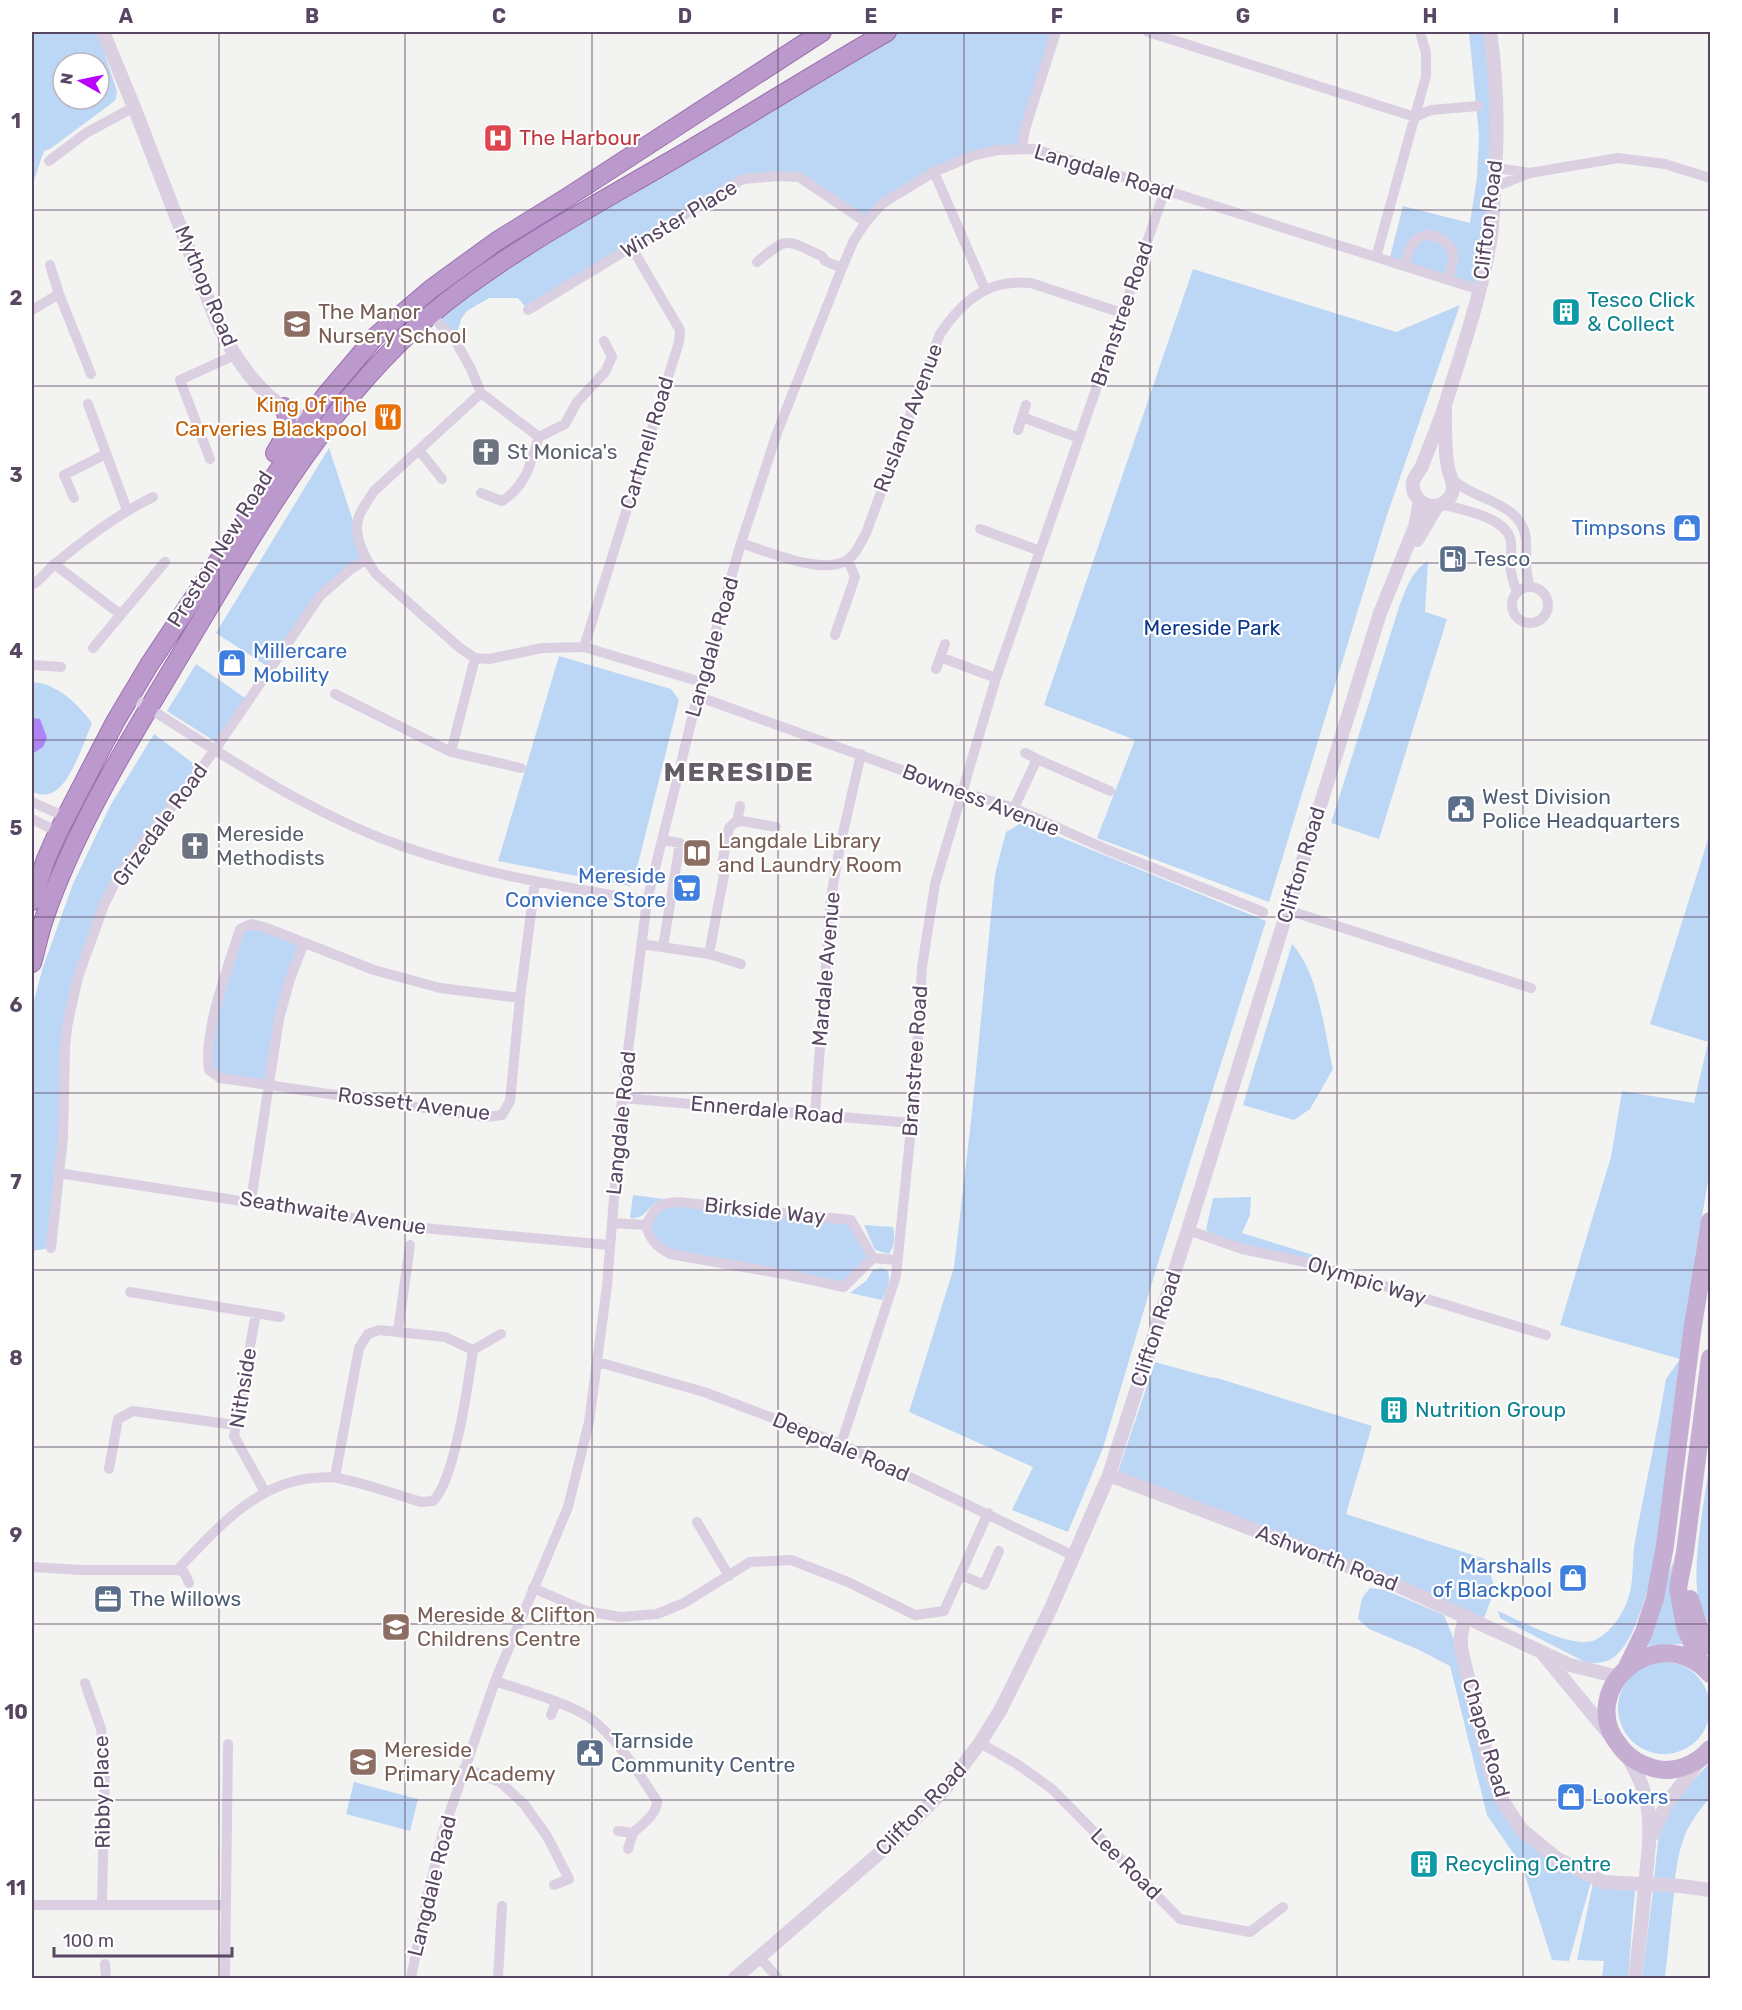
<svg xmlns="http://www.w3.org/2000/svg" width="1742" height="2010" font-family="Rubik,sans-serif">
<rect width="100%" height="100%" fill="#f3f4f1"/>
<!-- green -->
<path fill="#bcd6f5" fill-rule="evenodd" d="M32,32h65l20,59 -1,8 -4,4 -62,46 -6,2 -12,35zM63,63h36v36h-36z
M887,32h169l-34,116 -24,2 -64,22 -68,50 -67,-45 -56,2 -215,131 -10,-12h-29l-22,13 -6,8 -6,21 -24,-25z
M1469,32h21l7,67 -17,191 -91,-29 14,-55 67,17 7,-46 2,-42z
M1193,269l203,63 64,-27 -74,213 -117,384 -172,-64 38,-98 -91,-35z
M329,448l37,112 -46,36 -50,72 -54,-35z
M1428,561l-3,51 22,7 -68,220 -48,-16 69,-219c7,-17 11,-32 28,-43z
M559,656l112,33 8,11 -45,180 -4,6 -132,-25z
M196,664l52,36 -29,44 -52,-33z
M32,682c25,1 46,22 60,41 -7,17 -21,59 -37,68 -7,5 -16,4 -23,1z
M154,734l47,35 -82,106 -49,135 -19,238 -19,3v-243l11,-41 30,-83 37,-78z
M1023,822l243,99 -109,345 -54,182 -35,84 -56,-22 21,-43 -124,-55 45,-145 18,-155 23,-238 11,-42z
M1710,833v337l-14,81 -42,315c-7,25 -19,76 -40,91 -7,6 -18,6 -27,6l-87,-45 -2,-7c21,9 72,37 94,30 19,-6 34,-31 38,-49 4,-17 2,-34 5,-51 10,-54 22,-107 31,-162l14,-20 -120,-34 51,-168 11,-66 72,12 14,-61 -58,-18z
M251,924l53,19 -14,37 -20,105 -61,-15 10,-76 21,-65z
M1292,944c27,30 32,86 41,125l-23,40 -16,11 -51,-15z
M633,1195l31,4c-16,4 -17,21 -34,19z
M1251,1197l-1,18 -8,18 81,25 -1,6 -99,-25 -17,-9 7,-32z
M664,1203l187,17 22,38 -29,29 -174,-33 -20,-16 3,-27z
M864,1225l29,2c2,10 2,19 -4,27l-14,-4z
M881,1268l6,2c5,9 -1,21 -5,30l-32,-7 16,-12 7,-11z
M1155,1362l54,15 8,1 155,48 -26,88 139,45 10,29 -13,36 -366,-146z
M1710,1461v166c-5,-10 -10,-20 -12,-30 -6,-37 7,-98 12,-136z
M1673,1562v33l9,49 -37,2z
M1370,1588l15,2 59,25 11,27 52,174 84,66 -22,79 -17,-1 -30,-94 -35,-51 -37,-149 -33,-17 -48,-20 -11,-10 4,-21z
M1618 1708a46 46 0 1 1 92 0a46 46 0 1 1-92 0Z
M1710,1762v36c-25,28 -30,44 -35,81h-21l5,-47 17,-32z
M354,1782l64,17 -8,32 -64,-17z
M1593,1883l42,6 -7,89h-26l2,-17 -27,-1z
M1653,1891l21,1 -9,86h-23z"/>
<!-- water -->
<path fill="#af84f7" d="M32,718l8,1 7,19 -4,9 -11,7z"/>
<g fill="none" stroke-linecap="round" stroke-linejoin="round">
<!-- trunk casing -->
<g stroke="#9d6fb1" stroke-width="20">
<path id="trunk" d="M275,453c10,-16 17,-27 9,-46
M32,901l14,-42 12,-27 57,-110 34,-57 135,-203 23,-40 18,-26 51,-60 55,-47 66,-48 71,-44 254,-165
M32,963c4,-14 7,-29 12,-44 34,-100 98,-199 152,-290 64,-107 138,-234 234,-314 71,-59 153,-103 232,-149 76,-44 150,-91 225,-134"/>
</g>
<!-- minor -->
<path stroke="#dbcfe2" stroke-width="10" d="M1148,32l267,85 16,-7 47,-4
M1022,148l3,-19 31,-97
M49,161l37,-28 48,-26
M1496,168l34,5
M934,172l51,117
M1494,187l36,-14 88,-15 47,6 45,14
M1376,257l50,-181v-23l-6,-21
M757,262c32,-27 28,-22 65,-6l3,5 17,7
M50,265l9,29 32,80
M1404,266c3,-9 5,-20 12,-26 12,-12 35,0 37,15 1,8 -3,17 -5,24
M32,310l27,-16
M528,310l215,-131 35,-3 21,1 67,45
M431,315l24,25 15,27 11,26 58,44 26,-13 12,-22 28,-30 7,-15 -8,-16
M481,393l-107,98c-5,8 -11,16 -15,25 -7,19 6,42 17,58l84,74 15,10 14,1 53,-11 42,-1 117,35
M88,404l39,106
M1022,417l57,21
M1018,430l8,-25
M419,450l23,29
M210,459l-30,-79 55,-25
M1452,479c5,4 10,8 16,11 22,12 56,19 58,50 1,16 -2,31 4,47
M481,493l21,8c25,-16 28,-37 37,-64
M74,498l-10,-23 42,-21
M1441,504c21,6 67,13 70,38 1,8 -1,16 -1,24 1,9 4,18 7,27
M980,529l60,22
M741,543c25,8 82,33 106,17 9,-5 14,-18 19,-27l74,-199c23,-34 48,-55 91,-51l91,30
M54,564l66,50
M32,585c9,-5 15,-15 24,-22 30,-25 62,-49 97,-66
M1512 605a18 18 0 1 1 36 0a18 18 0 1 1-36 0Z
M835,635l20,-58 -7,-17
M584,647l95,-305 1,-12 -48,-82
M93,648l72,-86
M940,657l56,21
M32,665l29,2
M936,669l9,-25
M335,694l116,58 70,16
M130,696c87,55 172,114 269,149 81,29 165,42 248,56
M697,696l265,96 52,16 94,42 155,62
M451,752l24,-94
M1025,753l12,6
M32,802l34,15
M1014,808l23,-49 73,32
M32,819l26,13
M737,822l3,-16
M662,840l18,3 -17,104
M1287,910l244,78
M641,944l68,10 32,10
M709,954l15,-79 -2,-11 7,-36 6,-6 7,-1 34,6
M520,998l-80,-10 -66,-18 -110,-43 -13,-3 -11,5c-12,38 -37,103 -31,141l11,8 266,39 16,-2 8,-14 10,-103 15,-116
M622,1098l289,25
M815,1115l16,-218 9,-51 21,-92
M58,1173l354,54 197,18
M251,1201l28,-182 11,-40 14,-36
M612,1223l34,2c9,-17 12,-22 32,-23l173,18 22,38 24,2
M646,1225c4,15 10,21 24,29l119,21 55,12 29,-29
M1188,1230l54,19 63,13 241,73
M51,1248l12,-110 2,-90 2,-21 11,-50 26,-72 15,-30 24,-33 39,-48 32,-43 106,-155 31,-27 15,-9
M130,1292l150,25
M256,1313l-22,123 31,56
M398,1331l12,-86
M473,1350l28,-16
M598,1362l106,30 137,52 233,112
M841,1444l55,-168 18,-177 8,-132 13,-83 61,-206 169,-488
M109,1469l9,-50 15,-8 102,14
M697,1522l32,54
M32,1567l49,3h96c38,-39 79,-88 137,-92 8,0 16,-2 23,0 28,5 56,16 84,24l12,-1c22,-21 35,-117 40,-151l-28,-13 -66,-7 -11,4 -9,14 -24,129
M177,1570l7,2 5,11
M961,1575l23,10 15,-34
M533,1588l53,23 34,6 37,-3 27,-11 66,-41 41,-2 57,22 67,33 29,-4 44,-98
M495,1681c26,9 74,22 95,37 28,21 48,54 67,83 0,14 -15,23 -24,32l-15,-2
M85,1683l16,46 4,34 -3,141
M551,1715l5,-13
M980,1743l37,21 35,25 128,130 70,13 33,-25
M464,1768l36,14 24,22 23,32 22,43 -15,6
M628,1849l5,-16
M32,1905h194
M760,1958l18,20
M105,1964l1,14
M225,1978l3,-234
M411,1978l16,-80 16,-66 52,-151 73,-174 21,-85 18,-136 15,-188 25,-197 54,-219 40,-139 36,-110 65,-165 12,-28 12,-18 17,-19 51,-31 41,-17 23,-5 37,-1 445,141
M498,1978l4,-72"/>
<!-- tertiary -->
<path stroke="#dbcfe2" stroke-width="14" d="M103,32l31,75 82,213c15,32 34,61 61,83 11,9 25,15 36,23
M1445,404c0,20 -1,50 4,68 2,7 5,10 4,18 -2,9 -10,16 -19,16 -13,0 -23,-12 -21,-24 2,-7 6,-10 9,-16 8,-21 17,-42 24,-64 17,-54 36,-110 45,-166 2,-15 2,-31 3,-46 4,-53 4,-106 -4,-158
M1417,540l20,-34
M1109,1475l167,63 120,47 174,80 49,12
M1465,1616l-4,19v13l30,126 11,26 19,29 35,29 47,24 78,4 29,4
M1543,1654l66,80
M1627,1756c24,38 25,66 20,110
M1652,1835l15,-32 31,-40
M735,1978l155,-134 54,-54 36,-47 21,-34 50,-101 58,-133 79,-245 192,-617 35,-86 5,-26
M1635,1978l7,-60"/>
<!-- primary -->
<path stroke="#c6aed3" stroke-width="18" d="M1690,1599l9,28 11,19
M1701,1664l-16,-37 -7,-39 7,-36 25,-194
M1627,1667l17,-35 11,-34 10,-52 27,-214 18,-111
M1710,1674c-53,-57 -135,16 -91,71 10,14 22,20 38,24 19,4 40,-5 53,-20"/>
<!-- trunk -->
<use href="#trunk" stroke="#b9c" stroke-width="18"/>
<!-- tertiary-bridge -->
<path stroke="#dbcfe2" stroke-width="14" d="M1642,1918l5,-52"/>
</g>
<!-- grid -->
<path fill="none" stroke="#584762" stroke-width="1.5" stroke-opacity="0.55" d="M219,32v1946M405,32v1946M592,32v1946M778,32v1946M964,32v1946M1150,32v1946M1337,32v1946M1523,32v1946M32,210h1678M32,386h1678M32,563h1678M32,740h1678M32,917h1678M32,1093h1678M32,1270h1678M32,1447h1678M32,1624h1678M32,1800h1678"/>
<!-- icons -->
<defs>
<g id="hospital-square" transform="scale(1.5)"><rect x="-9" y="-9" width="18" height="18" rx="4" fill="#e0444e" stroke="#fff"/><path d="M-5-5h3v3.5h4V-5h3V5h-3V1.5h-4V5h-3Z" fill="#fff"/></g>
<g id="building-square" transform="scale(1.5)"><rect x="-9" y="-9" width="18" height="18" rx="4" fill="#0f9aa8" stroke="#fff"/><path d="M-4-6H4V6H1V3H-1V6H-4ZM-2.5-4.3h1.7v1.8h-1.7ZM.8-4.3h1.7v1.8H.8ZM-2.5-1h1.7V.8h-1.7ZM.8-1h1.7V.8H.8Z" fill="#fff"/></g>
<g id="school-square" transform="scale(1.5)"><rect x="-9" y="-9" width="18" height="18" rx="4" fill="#8d6e63" stroke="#fff"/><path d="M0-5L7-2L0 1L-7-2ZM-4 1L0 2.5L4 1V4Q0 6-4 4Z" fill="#fff"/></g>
<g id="restaurant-square" transform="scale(1.5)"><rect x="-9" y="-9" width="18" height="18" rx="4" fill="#e8710a" stroke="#fff"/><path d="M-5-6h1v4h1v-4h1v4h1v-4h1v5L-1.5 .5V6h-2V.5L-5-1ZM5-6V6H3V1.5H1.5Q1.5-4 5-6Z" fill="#fff"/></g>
<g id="church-square" transform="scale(1.5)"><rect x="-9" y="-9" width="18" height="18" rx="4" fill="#6b7280" stroke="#fff"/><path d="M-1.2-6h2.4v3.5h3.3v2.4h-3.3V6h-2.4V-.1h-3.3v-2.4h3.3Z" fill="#fff"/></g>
<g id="shop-square" transform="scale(1.5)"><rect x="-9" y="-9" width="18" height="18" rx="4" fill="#3f7fe0" stroke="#fff"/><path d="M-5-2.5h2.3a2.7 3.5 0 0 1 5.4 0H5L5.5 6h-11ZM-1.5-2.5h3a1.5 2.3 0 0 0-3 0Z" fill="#fff"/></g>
<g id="fuel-square" transform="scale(1.5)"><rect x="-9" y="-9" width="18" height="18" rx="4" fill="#5c6f8a" stroke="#fff"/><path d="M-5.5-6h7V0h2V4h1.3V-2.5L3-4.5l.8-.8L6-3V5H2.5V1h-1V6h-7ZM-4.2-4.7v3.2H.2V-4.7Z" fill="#fff"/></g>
<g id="civic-square" transform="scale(1.5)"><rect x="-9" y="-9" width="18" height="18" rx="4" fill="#5c6f8a" stroke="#fff"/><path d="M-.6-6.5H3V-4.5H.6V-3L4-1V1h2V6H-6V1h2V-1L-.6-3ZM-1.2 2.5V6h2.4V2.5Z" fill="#fff"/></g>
<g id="library-square" transform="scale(1.5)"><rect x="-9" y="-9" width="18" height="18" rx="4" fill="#8d6e63" stroke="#fff"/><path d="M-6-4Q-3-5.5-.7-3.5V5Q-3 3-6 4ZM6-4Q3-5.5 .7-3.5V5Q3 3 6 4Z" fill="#fff"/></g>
<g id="supermarket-square" transform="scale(1.5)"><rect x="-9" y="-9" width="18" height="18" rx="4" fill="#3f7fe0" stroke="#fff"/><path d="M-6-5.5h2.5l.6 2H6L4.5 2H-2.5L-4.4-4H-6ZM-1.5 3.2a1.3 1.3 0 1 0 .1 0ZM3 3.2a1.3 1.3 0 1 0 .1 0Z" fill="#fff"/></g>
<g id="office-square" transform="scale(1.5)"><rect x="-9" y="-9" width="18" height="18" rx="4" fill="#5c6f8a" stroke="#fff"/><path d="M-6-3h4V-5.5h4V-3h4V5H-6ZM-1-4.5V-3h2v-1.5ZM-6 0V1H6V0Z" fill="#fff"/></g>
</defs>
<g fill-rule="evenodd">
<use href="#hospital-square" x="498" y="138"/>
<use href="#building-square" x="1566" y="312"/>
<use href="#school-square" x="297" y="324"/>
<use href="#restaurant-square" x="388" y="417"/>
<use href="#church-square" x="486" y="452"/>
<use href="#shop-square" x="1687" y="528"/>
<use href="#fuel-square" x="1453" y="559"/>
<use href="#shop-square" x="232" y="663"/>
<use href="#civic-square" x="1461" y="809"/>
<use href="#church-square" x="195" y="846"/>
<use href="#library-square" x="697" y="853"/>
<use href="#supermarket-square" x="687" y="888"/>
<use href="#building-square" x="1394" y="1410"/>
<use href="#shop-square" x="1573" y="1578"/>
<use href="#office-square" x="108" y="1599"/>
<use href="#school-square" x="396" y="1627"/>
<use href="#civic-square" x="590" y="1753"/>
<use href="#school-square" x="363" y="1762"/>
<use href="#shop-square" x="1571" y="1797"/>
<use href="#building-square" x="1424" y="1864"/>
</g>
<g text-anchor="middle" stroke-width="4.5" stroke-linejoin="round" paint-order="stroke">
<!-- health labels -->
<g font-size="21" fill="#be3a42" stroke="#fff" text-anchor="start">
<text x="519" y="145">The Harbour</text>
</g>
<!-- street labels -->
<g font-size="21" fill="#584762" stroke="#fff">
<text transform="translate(1104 172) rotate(17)" y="7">Langdale Road</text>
<text transform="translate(679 219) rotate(-31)" y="7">Winster Place</text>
<text transform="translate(1488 220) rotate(-83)" y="7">Clifton Road</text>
<text transform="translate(206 286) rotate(67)" y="7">Mythop Road</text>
<text transform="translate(1122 314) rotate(-71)" y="7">Branstree Road</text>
<text transform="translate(908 418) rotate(-69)" y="7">Rusland Avenue</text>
<text transform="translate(647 443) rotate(-73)" y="7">Cartmell Road</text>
<text transform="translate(220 549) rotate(-58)" y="7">Preston New Road</text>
<text transform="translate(712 647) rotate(-74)" y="7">Langdale Road</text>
<text transform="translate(981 800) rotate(21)" y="7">Bowness Avenue</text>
<text transform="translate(160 825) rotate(-54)" y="7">Grizedale Road</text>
<text transform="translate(1301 865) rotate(-73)" y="7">Clifton Road</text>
<text transform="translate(826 969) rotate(-85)" y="7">Mardale Avenue</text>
<text transform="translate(915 1061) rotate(-86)" y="7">Branstree Road</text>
<text transform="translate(414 1104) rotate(7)" y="7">Rossett Avenue</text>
<text transform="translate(767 1110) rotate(5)" y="7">Ennerdale Road</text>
<text transform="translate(621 1123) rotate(-84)" y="7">Langdale Road</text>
<text transform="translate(765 1211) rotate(6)" y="7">Birkside Way</text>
<text transform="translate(333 1213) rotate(9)" y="7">Seathwaite Avenue</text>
<text transform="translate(1367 1281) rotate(17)" y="7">Olympic Way</text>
<text transform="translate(1156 1329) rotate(-72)" y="7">Clifton Road</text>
<text transform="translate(243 1388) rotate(-81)" y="7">Nithside</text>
<text transform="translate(841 1447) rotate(23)" y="7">Deepdale Road</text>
<text transform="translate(1327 1558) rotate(21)" y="7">Ashworth Road</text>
<text transform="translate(1486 1738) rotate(74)" y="7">Chapel Road</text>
<text transform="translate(102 1792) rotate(-91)" y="7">Ribby Place</text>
<text transform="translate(921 1809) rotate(-46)" y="7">Clifton Road</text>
<text transform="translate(1126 1864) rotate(45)" y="7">Lee Road</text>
<text transform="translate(432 1886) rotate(-76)" y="7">Langdale Road</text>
</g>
<!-- culture labels -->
<g font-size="21" fill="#0d838f" stroke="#fff" text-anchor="start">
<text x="1587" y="307">Tesco Click<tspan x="1587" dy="24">&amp; Collect</tspan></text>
<text x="1415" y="1417">Nutrition Group</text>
<text x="1445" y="1871">Recycling Centre</text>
</g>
<!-- education labels -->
<g font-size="21" fill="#785e54" stroke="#fff" text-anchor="start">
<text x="318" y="319">The Manor<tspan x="318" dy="24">Nursery School</tspan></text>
<text x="718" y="848">Langdale Library<tspan x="718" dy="24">and Laundry Room</tspan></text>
<text x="417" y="1622">Mereside &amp; Clifton<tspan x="417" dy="24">Childrens Centre</tspan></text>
<text x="384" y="1757">Mereside<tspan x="384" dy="24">Primary Academy</tspan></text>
</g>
<!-- food labels -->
<g font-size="21" fill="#c56008" stroke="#fff" text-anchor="end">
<text x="367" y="412">King Of The<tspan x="367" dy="24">Carveries Blackpool</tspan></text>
</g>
<!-- worship labels -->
<g font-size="21" fill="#5b616d" stroke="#fff" text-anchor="start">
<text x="507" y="459">St Monica's</text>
<text x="216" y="841">Mereside<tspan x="216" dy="24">Methodists</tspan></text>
</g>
<!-- shop labels -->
<g font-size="21" fill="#366cbe" stroke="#fff" text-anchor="end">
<text x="1666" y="535">Timpsons</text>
<text x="253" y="658" text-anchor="start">Millercare<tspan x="253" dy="24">Mobility</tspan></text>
<text x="666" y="883">Mereside<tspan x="666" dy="24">Convience Store</tspan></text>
<text x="1552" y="1573">Marshalls<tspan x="1552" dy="24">of Blackpool</tspan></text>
<text x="1592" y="1804" text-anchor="start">Lookers</text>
</g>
<!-- service labels -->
<g font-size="21" fill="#4e5e75" stroke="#fff" text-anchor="start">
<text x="1474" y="566">Tesco</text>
<text x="1482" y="804">West Division<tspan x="1482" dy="24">Police Headquarters</tspan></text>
<text x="129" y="1606">The Willows</text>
<text x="611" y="1748">Tarnside<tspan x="611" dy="24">Community Centre</tspan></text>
</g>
<!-- park labels -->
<g font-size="21" fill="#0c388e" stroke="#fff">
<text x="1212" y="635">Mereside Park</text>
</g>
<!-- district labels -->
<g font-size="27" font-weight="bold" letter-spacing="1.5" fill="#645d67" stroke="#fff">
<text x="739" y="781">MERESIDE</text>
</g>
</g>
<!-- border -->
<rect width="1742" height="2010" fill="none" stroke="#ffffff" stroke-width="66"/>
<!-- north arrow -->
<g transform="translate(81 81) rotate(279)"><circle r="28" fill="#ffffff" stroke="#bcb5c0" stroke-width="1.5"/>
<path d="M0-4.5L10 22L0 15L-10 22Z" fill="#b803fc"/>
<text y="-9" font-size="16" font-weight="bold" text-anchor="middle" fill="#584762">N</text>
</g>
<!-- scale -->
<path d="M54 1947v9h178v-9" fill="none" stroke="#584762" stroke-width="3"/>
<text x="63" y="1947" font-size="18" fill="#584762" stroke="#ffffff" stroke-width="4.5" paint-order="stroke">100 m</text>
<rect x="33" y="33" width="1676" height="1944" fill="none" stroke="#584762" stroke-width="2"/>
<g font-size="20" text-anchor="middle" font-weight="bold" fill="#584762">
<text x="126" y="23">A</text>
<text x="312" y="23">B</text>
<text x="499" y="23">C</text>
<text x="685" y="23">D</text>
<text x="871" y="23">E</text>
<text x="1057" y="23">F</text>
<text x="1243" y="23">G</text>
<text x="1430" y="23">H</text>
<text x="1616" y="23">I</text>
<text x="16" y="128">1</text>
<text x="16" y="305">2</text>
<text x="16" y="482">3</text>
<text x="16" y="658">4</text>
<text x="16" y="835">5</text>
<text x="16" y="1012">6</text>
<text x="16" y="1189">7</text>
<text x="16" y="1365">8</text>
<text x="16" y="1542">9</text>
<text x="16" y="1719">10</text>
<text x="16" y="1895">11</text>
</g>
</svg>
